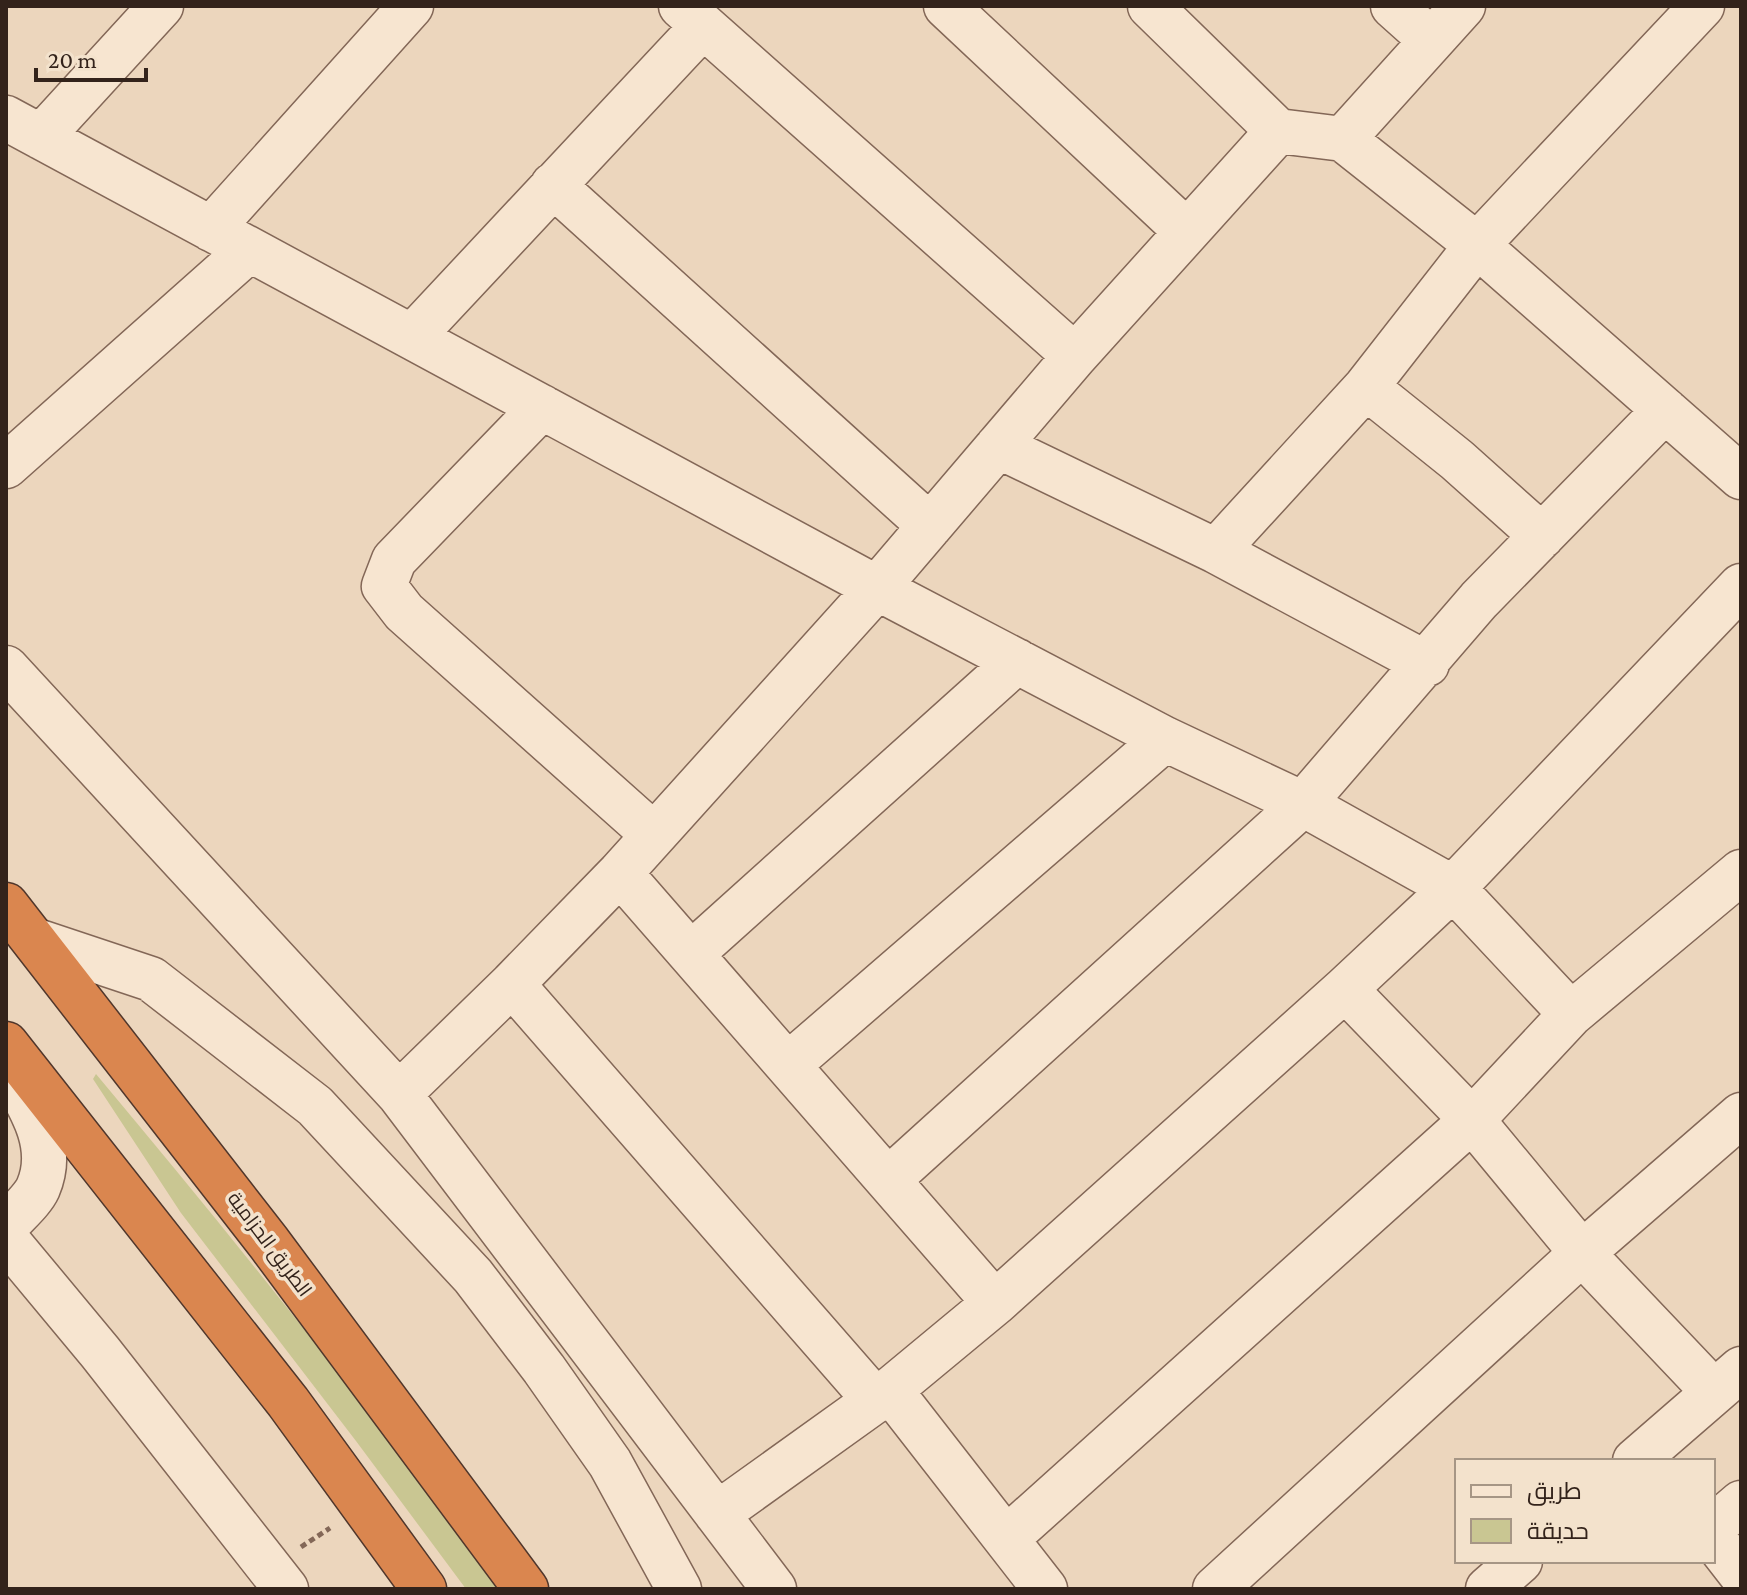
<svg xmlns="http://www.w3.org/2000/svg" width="1747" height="1595" font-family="'Crimson Pro',Cairo,serif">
<rect width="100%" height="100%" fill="#ecd6bd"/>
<!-- green -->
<path fill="#c9c692" d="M96,1074c141,168 277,340 409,515h-39l-110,-148 -175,-228 -88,-134z"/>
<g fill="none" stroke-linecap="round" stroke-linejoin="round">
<!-- minor casing -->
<g stroke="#836757" stroke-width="47">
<path id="minor" d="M681,6l394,350
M946,6l241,226
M1150,6l128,125 65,8 134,106 264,232
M1393,6l38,34
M6,118l871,470 288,151 138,65 150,84 118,126
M41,137l120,-131
M1343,139l120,-133
M553,185l377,341
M211,229l200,-223
M412,337l291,-311
M1366,387l91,73 85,76
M542,407l-148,153 -10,26 20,26 250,223
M998,446l218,105 211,113
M6,466l243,-216
M1216,551l150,-164 111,-142 225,-239
M6,668l393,426 375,495
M620,873l375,430
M34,940l117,39 164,127 158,170 71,93 66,94 69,126
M691,954l326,-293
M512,984l363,416
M1345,989l127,131 110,133 132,139
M788,1065l377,-326
M399,1094l113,-110 108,-111 257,-285 198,-232 203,-225
M888,1180l415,-376 176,-204 186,-190
M6,1226c10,-12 26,-25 32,-38 19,-44 -10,-85 -31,-122
M6,1239l94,113 186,237
M890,1390l155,199
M1635,1461l106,-92
M717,1514l173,-124 105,-87 350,-314 108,-101 288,-302
M1713,1527l28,-24
M1713,1538l28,36
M1006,1539l466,-419 99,-106 170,-142
M1215,1589l367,-336 159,-138
M1488,1589l32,-28"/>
</g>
<!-- highway casing -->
<g stroke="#50372c" stroke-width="47">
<path id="highway" d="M6,905l263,338 257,346
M6,1044l282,358 136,187"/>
</g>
<!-- path -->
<path stroke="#836757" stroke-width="5" stroke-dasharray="6 4" stroke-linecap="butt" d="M301,1547l29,-19"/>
<!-- minor -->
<use href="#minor" stroke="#f7e5d0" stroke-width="44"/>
<!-- highway -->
<use href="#highway" stroke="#da864f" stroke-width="44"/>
</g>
<g text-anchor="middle" stroke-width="7" stroke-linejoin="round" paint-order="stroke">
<!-- street labels -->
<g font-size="20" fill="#33231b" stroke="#f3e2cc">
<text transform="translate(270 1244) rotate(53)" y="7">الطريق الحزامية</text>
</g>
</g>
<!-- border -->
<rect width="1747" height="1595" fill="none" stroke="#33231b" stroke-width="16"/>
<!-- legend -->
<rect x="1455" y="1459" width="260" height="104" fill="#f3e2cc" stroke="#a69685" stroke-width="2"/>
<rect x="1471" y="1485" width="40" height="12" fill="#f7e5d0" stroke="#a69685" stroke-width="2"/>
<text x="1527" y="1499" font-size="24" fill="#33231b">طريق</text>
<rect x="1471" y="1519" width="40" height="24" fill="#c9c692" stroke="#a69685" stroke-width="2"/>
<text x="1527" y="1539" font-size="24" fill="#33231b">حديقة</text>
<!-- scale -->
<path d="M36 68v12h110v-12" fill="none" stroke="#33231b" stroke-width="4"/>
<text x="48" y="68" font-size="24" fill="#33231b" stroke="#f3e2cc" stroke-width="6" paint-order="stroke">20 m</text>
</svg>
